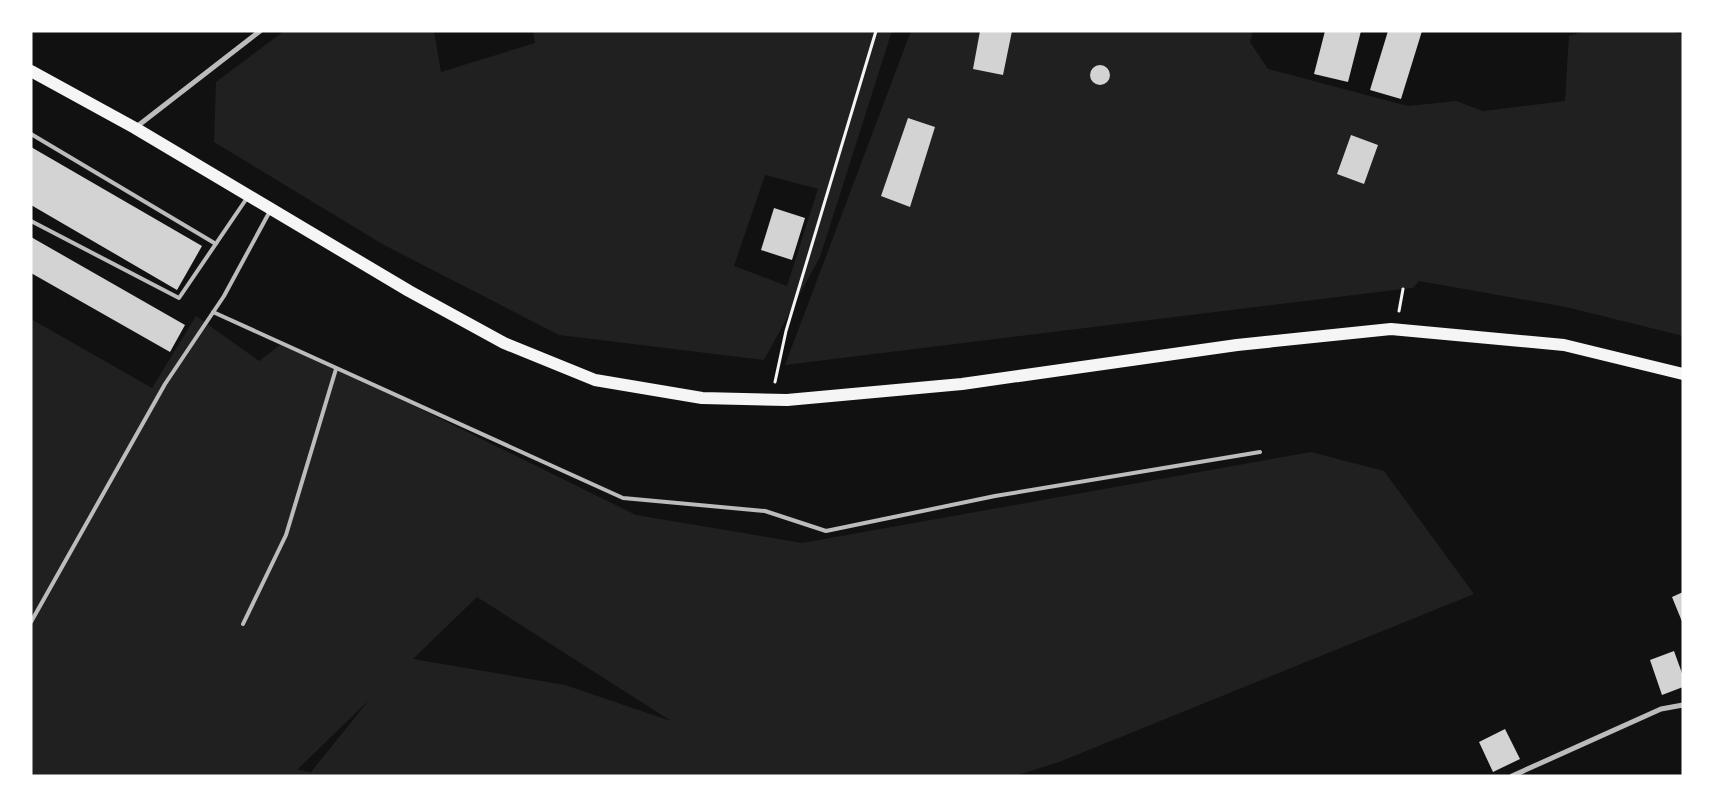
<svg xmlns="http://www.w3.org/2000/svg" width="1714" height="807" font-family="Montserrat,sans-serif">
<rect width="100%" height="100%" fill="#111"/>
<!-- green -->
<path fill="#202020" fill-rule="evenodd" d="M284,31h150l7,41 94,-29 -2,-12h359l-72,226 -56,103 -205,-25 -175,-90 -170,-103 2,-60zM765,175l53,14 -31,97 -53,-20z
M911,31h342l-3,11 18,27 140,37 48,-5 27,10 82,-10 4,-65 17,-5h83l14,4v301l-117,-29 -147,-26 -6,7 -10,1 -618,76z
M196,316l63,45 25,-19 352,173 166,28 509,-91 73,19 90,123 -415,168 -45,14h-983v-457l121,69zM477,597l194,124 -106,-36 -152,-26zM369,700l-58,72 -15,-3h2z"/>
<!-- building -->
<path fill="#d3d3d3" d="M980,31h32l-9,44 -30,-6z
M1325,31h36l-13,51 -34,-8z
M1388,31h34l-21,68 -31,-9z
M1090 75a10 10 0 1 1 20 0a10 10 0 1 1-20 0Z
M908,118l27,9 -25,80 -29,-11z
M1351,135l27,10 -14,39 -27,-10z
M31,147l171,99 -25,44 -146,-85z
M774,208l31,10 -13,42 -31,-10z
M31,237l154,88 -15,27 -139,-79z
M1683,592v32l-11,-27z
M1674,651l9,25v11l-21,8 -12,-35z
M1505,729l15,30 -27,13 -14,-30z"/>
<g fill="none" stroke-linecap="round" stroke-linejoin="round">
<!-- path -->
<path stroke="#f5f5f5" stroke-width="3" d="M1399,311l4,-22
M775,382l11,-51 90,-300"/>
<!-- service -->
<path stroke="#bcbcbc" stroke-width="4" d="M31,134l185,110
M31,221l148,77 68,-100
M213,312l410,186 142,13 61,20 169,-35 265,-44
M31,622l134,-238 59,-88 46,-85
M243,624l43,-89 50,-166"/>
<!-- minor -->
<path stroke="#bcbcbc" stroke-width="5" d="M135,128l125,-97
M1512,776l149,-67 22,-4"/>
<!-- primary -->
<path stroke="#f5f5f5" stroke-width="12" d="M31,71l104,57 274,163 95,52 91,37 107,18 85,2 175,-16 275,-39 154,-16 173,16 119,29"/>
</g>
<!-- border -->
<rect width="1714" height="807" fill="none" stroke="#ffffff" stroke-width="65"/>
</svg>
